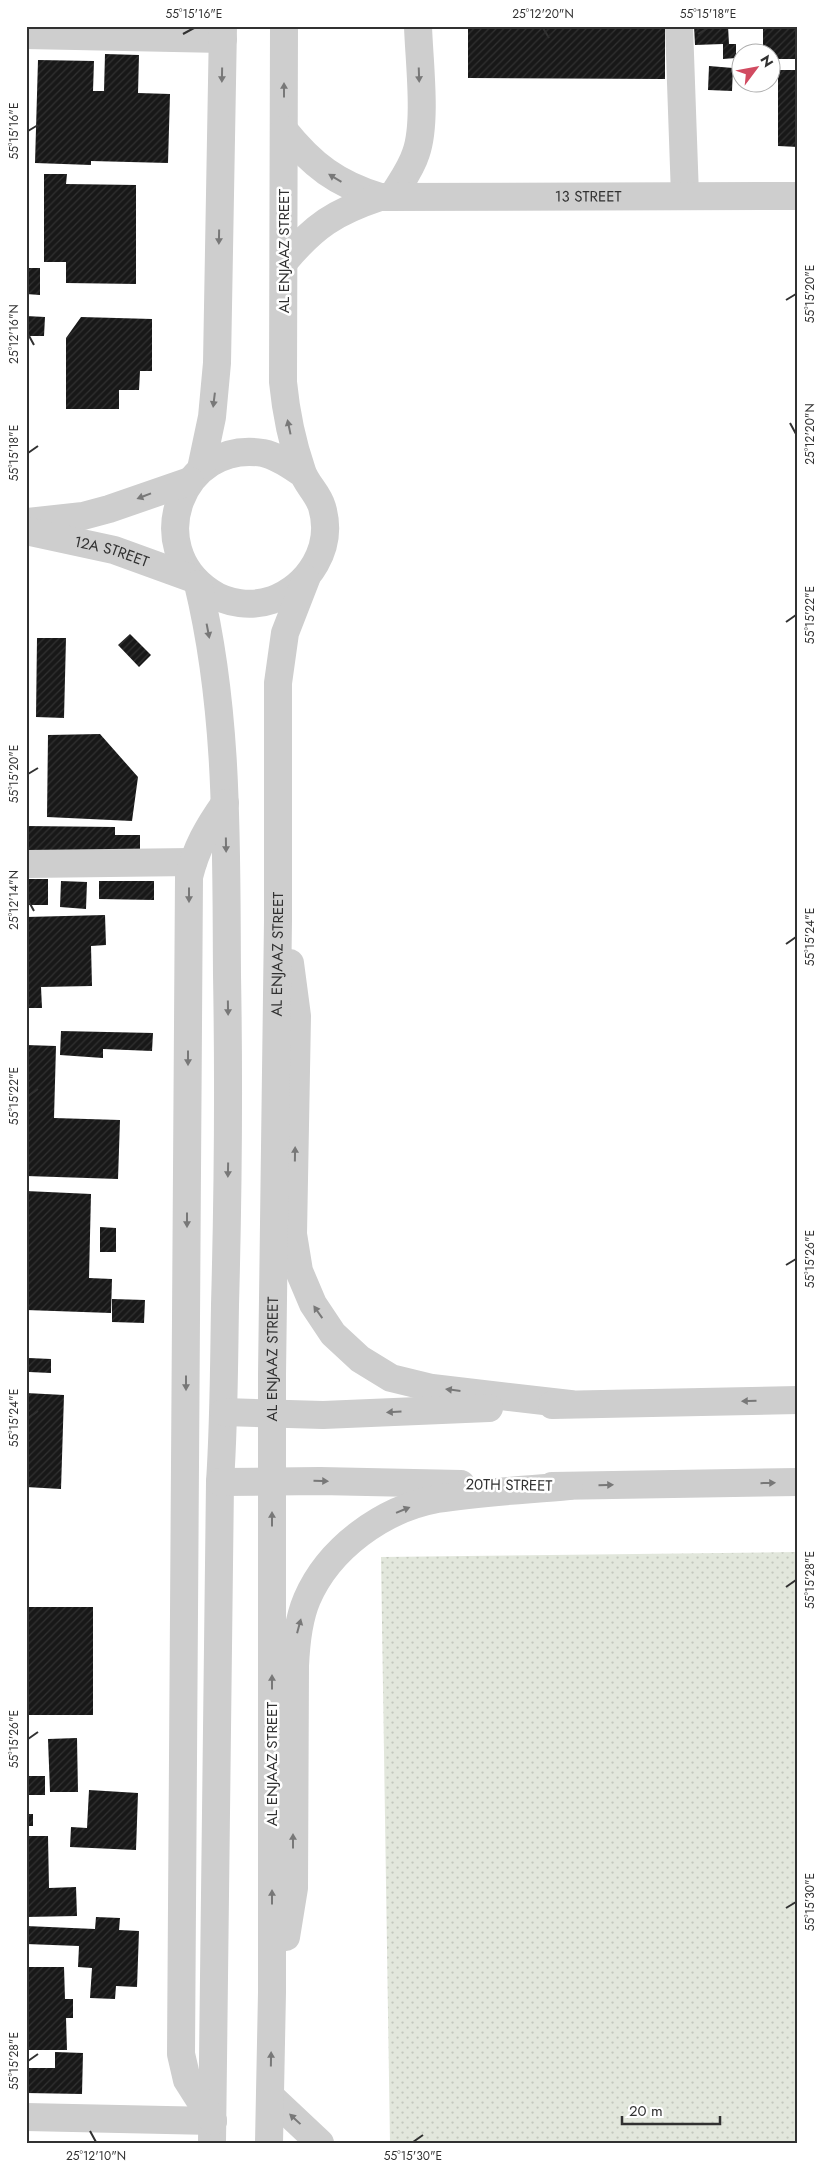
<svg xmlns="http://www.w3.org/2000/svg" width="824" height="2169" font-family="Jost,sans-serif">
<defs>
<pattern id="grass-dots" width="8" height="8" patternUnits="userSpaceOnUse" patternTransform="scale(1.25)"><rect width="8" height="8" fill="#e2e7dc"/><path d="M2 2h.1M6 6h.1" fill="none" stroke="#c2c7bd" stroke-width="1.8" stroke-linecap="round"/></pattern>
<pattern id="building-hatch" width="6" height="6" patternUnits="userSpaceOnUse" patternTransform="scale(1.25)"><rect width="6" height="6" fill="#181818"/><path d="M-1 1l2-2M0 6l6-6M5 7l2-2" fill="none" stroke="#313131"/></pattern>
</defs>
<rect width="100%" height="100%" fill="#fff"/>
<!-- grass -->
<path fill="url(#grass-dots)" d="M798,1552v591h-408l-9,-586z"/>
<!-- building -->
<path fill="url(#building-hatch)" d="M468,26h197v53l-197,-1z
M694,26h34l1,18h7v14l-13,1v-15l-28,1z
M763,26h35v33h-26v-7h-9z
M105,54l34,1 -1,38 32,1 -2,69 -77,-2v4l-56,-2 3,-103 56,1 -1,30h11z
M709,66l24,2 -1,23 -24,-1z
M778,70h20v77l-20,-1z
M44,174h23l-1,10 70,1v99l-70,-1v-21h-22z
M26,268h14v27l-14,-1z
M26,316l19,1 -1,19h-18z
M81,317l71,2v52h-12l-1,19h-20v19h-53v-71z
M130,634l21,21 -12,12 -21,-22z
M37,638h29l-2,80 -28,-1z
M100,734l38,43 -6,44 -85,-4 1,-82z
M26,826l89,1v8h25v18l-114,-2z
M26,879h22v26h-22z
M61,881l26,1 -1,27 -26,-2z
M99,881h55v19l-55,-1z
M105,915l1,30 -15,1 1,40 -51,1 1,21h-16v-91z
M61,1031l92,2 -1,18 -49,-2v9l-43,-3z
M26,1045l30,1 -2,72 66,2 -2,59 -92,-3z
M26,1191l65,3 -2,84 23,1 -1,34 -85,-3z
M100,1227l16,1v24h-16z
M112,1299l33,1 -1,23 -32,-1z
M29,1358l22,1v14l-22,-1z
M26,1393l38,2 -3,94 -35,-2z
M26,1607h67v108h-67z
M77,1738l1,54h-28l-2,-53z
M26,1776h19v19h-19z
M89,1790l49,3 -2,57 -66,-3 1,-20 16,1z
M26,1814h7v12h-7z
M26,1836h22l1,52 27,-1 1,29 -51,1z
M96,1917l24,1 -1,12 20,1 -2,56 -21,-1 -1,13 -25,-1 2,-30 -14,-1 1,-21 -53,-2v-18l69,3z
M26,1967h38l1,32h8v19h-7l1,32h-41z
M55,2052l28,1 -1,41 -56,-1v-25h29z"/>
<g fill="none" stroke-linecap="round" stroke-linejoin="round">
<!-- minor -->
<g stroke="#cecece" stroke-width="28">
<path d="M284,26l-1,356c3,31 9,60 19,89 4,13 16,22 20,36 12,41 -13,79 -50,93 -20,7 -45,4 -62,-8 -68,-45 -29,-152 53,-139 15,3 28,13 40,21"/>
<path d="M679,26l6,170"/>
<path d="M26,35l197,4"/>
<path d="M284,130c28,35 53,54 96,67"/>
<path d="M392,197c9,-15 19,-28 24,-44 11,-31 3,-93 2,-127"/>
<path id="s1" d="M284,262c30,-36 51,-50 96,-65l418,-1"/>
<path d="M201,469l11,-52 5,-54 6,-337"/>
<path d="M28,522l55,-6 26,-7 81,-28"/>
<path id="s2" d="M26,531l88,19 80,29"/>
<path d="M198,584c31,128 28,260 29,391 2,110 1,220 -2,330 -1,59 -1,118 -5,177l-8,661"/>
<path d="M26,864l167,-2"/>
<path d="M290,963l7,53 -4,218 6,37 14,33 20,30 27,25 31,19 41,10 138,16"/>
<path d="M552,1405l246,-5"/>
<path d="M224,1412l99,3 166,-7"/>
<path d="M220,1482l100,-1 141,3"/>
<path d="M552,1486l246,-4"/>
<path d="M286,1937l8,-49 1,-222c1,-23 3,-46 12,-67 22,-51 76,-90 130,-100 44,-7 89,-9 132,-13"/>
<path d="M270,2096l50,47"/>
<path d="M26,2117l187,4"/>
<path d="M213,2121l-26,-41 -6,-26 8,-1177c7,-29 19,-50 36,-74"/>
<path id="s3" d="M269,2143l3,-151v-617l6,-455v-237l7,-50 21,-54"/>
</g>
</g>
<!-- one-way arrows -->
<defs><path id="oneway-solid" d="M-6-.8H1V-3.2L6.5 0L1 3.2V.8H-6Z" transform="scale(1.25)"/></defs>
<g fill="#787878">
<use href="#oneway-solid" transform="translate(222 75) rotate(91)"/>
<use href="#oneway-solid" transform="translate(419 75) rotate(88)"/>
<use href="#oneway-solid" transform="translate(284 90) rotate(-90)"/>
<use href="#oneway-solid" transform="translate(335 178) rotate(-149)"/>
<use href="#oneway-solid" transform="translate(219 237) rotate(91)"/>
<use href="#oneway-solid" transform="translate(214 400) rotate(97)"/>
<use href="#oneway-solid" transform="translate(289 427) rotate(-102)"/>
<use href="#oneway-solid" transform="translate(144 496) rotate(159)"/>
<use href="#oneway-solid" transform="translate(208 631) rotate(79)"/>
<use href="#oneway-solid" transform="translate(226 845) rotate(89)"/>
<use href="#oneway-solid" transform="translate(189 895) rotate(90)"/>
<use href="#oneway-solid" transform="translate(228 1008) rotate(89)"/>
<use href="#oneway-solid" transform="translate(188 1058) rotate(90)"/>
<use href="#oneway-solid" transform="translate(295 1154) rotate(-89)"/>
<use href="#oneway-solid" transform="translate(228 1170) rotate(91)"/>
<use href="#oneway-solid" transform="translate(187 1220) rotate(90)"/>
<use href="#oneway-solid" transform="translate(318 1312) rotate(-125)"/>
<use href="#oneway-solid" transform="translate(186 1383) rotate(90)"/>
<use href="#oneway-solid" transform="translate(453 1390) rotate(-173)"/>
<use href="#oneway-solid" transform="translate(749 1401) rotate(179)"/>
<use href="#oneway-solid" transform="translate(394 1412) rotate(177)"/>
<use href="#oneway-solid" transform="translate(321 1481) rotate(1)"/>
<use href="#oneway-solid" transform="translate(768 1483) rotate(-1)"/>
<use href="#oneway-solid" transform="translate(606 1485) rotate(-1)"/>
<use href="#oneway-solid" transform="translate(403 1510) rotate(-22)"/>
<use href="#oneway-solid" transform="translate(272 1519) rotate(-90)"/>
<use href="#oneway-solid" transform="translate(299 1626) rotate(-75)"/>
<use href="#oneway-solid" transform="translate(272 1682) rotate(-90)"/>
<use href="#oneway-solid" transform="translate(293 1841) rotate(-90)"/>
<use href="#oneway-solid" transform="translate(272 1897) rotate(-90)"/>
<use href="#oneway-solid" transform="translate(271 2059) rotate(-89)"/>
<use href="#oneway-solid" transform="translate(295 2119) rotate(-137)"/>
</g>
<!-- ticks -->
<path fill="none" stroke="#313131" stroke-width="2" d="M543,28l6,10M183,34l11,-6M698,34l10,-6M28,131l10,-6M786,300l10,-6M28,334l6,11M790,423l6,11M28,453l10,-7M786,622l10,-7M28,774l10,-6M28,900l6,11M786,944l10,-7M28,1096l10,-7M786,1265l10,-6M28,1418l10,-7M786,1587l10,-7M28,1739l10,-7M786,1908l10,-6M28,2061l10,-7M90,2131l6,11M413,2142l10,-7"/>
<g text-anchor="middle" stroke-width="5" stroke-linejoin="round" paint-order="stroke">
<!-- street labels -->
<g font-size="15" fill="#313131" stroke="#fff">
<text dy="5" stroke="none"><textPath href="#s1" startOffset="326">13 STREET</textPath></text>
<text transform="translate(284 251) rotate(-90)" y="5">AL ENJAAZ STREET</text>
<text dy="5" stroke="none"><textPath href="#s2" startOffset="88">12A STREET</textPath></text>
<text dy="5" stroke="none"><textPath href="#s3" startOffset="1189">AL ENJAAZ STREET</textPath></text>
<text dy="5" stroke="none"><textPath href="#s3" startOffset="784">AL ENJAAZ STREET</textPath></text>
<text transform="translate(509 1485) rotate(1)" y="5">20TH STREET</text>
<text transform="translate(272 1764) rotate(-90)" y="5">AL ENJAAZ STREET</text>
</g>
</g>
<!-- border -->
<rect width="824" height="2169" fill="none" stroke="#ffffff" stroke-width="55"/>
<!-- north arrow -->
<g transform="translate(756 68) rotate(58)"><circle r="24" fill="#ffffff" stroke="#adadad"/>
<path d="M0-4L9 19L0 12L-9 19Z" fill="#d14b61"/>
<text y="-8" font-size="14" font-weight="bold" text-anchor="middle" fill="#313131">N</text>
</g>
<!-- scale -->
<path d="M622 2116v8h98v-8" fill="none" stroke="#313131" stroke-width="2.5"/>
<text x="629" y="2116" font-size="15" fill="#313131" stroke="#ffffff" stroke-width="4" paint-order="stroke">20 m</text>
<rect x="28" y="28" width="768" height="2114" fill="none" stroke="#313131" stroke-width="2"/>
<g font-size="12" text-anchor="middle" fill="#313131">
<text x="194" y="18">55°15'16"E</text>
<text x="543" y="18">25°12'20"N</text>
<text x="708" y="18">55°15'18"E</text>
<text transform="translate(14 131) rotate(-90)" y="4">55°15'16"E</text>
<text transform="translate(810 294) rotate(-90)" y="4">55°15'20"E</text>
<text transform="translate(14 334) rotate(-90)" y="4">25°12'16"N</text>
<text transform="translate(810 434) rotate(-90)" y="4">25°12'20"N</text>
<text transform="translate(14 453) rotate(-90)" y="4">55°15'18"E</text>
<text transform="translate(810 615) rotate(-90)" y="4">55°15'22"E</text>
<text transform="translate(14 774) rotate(-90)" y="4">55°15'20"E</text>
<text transform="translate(14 900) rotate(-90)" y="4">25°12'14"N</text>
<text transform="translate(810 937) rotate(-90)" y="4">55°15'24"E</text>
<text transform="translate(14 1096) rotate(-90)" y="4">55°15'22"E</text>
<text transform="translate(810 1259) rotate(-90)" y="4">55°15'26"E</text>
<text transform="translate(14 1418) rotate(-90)" y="4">55°15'24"E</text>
<text transform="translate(810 1580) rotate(-90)" y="4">55°15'28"E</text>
<text transform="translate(14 1739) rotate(-90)" y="4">55°15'26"E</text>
<text transform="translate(810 1902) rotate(-90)" y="4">55°15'30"E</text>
<text transform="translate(14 2061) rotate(-90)" y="4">55°15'28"E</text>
<text x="96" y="2160">25°12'10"N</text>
<text x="413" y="2160">55°15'30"E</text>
</g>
</svg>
